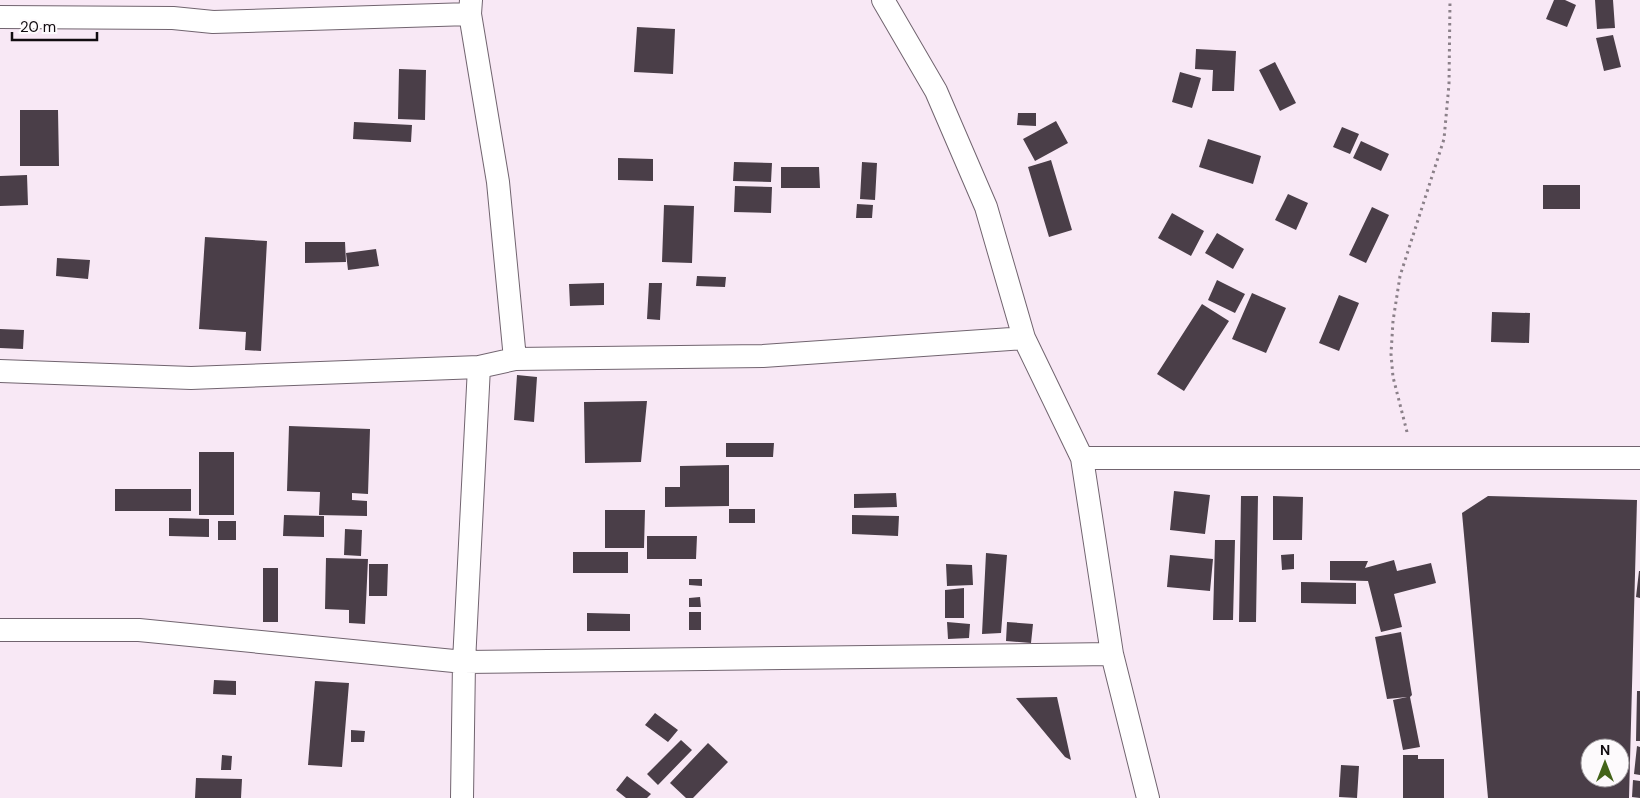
<svg xmlns="http://www.w3.org/2000/svg" width="1640" height="798" font-family="'DM Sans',sans-serif">
<rect width="100%" height="100%" fill="#f8e8f5"/>
<!-- building -->
<path fill="#4a3e48" fill-rule="evenodd" d="M1554,0h11l11,5 -9,22 -21,-8z
M1595,0h18l2,28 -18,1z
M637,27l38,2 -2,45 -39,-2z
M1613,35l8,32 -17,4 -8,-33z
M1196,49l40,2 -2,40h-22l1,-21 -18,-1z
M1275,62l21,41 -16,8 -21,-41z
M399,69l27,1 -1,50 -27,-1z
M1180,72l21,6 -9,30 -20,-6z
M20,110h38l1,56h-39z
M1018,113h18v13l-19,-1z
M1056,121l12,22 -33,18 -12,-22z
M354,122l58,3 -1,17 -58,-3z
M1342,127l17,7 -9,20 -17,-7z
M1208,139l53,17 -8,28 -54,-17z
M1361,141l28,13 -8,17 -28,-13z
M618,158l35,1v22l-35,-1z
M1051,160l21,70 -23,7 -21,-70z
M734,162l38,1 -1,19 -38,-1z
M862,162l15,1 -2,37 -15,-1z
M781,167h38l1,21h-39z
M27,175l1,30 -28,1v-30z
M1543,185h37v24h-37z
M735,186l37,1 -1,26 -37,-1z
M1288,194l20,9 -12,27 -21,-10z
M857,204l16,1 -1,13h-16z
M664,205l30,1 -2,57 -30,-1z
M1372,207l17,8 -23,48 -17,-8z
M1172,213l32,18 -13,25 -33,-18z
M1217,233l27,16 -11,20 -28,-16z
M205,237l62,4 -6,110 -16,-1 1,-18 -47,-3z
M305,242h40l1,20 -41,1z
M376,249l3,17 -31,4 -2,-17z
M57,258l33,2 -2,19 -32,-3z
M697,276l29,1 -1,10 -29,-1z
M1217,280l28,14 -10,19 -27,-13z
M604,283v22l-34,1 -1,-22z
M649,283h13l-2,37 -13,-1z
M1252,293l34,15 -20,45 -34,-14z
M1339,295l20,8 -20,48 -20,-8z
M1202,304l27,17 -45,70 -27,-17z
M1492,312l38,1 -1,30 -38,-1z
M0,329l24,1 -1,19 -23,-1z
M517,375l20,2 -3,45 -20,-2z
M647,401l-6,61 -56,1 -1,-61z
M289,426l81,3 -2,65 -16,-1v7l15,1v15l-48,-1 1,-23 -33,-1z
M726,443h48l-1,14h-47z
M199,452h35v63h-35z
M729,465v41l-64,1v-20h15v-21z
M115,489h76v22h-76z
M1174,491l36,4 -5,39 -35,-4z
M896,493l1,14 -43,1v-14z
M1241,496h17l-2,126h-17z
M1273,496l30,1 -1,43h-29z
M1488,496l149,4 -8,298h-141l-26,-285zM1590,748h30v30h-30z
M729,509h26v14h-26z
M605,510h40l-1,38h-39z
M284,515l40,1v21l-41,-1z
M852,515l47,1 -1,20 -46,-2z
M169,518l40,1v18l-40,-1z
M218,521h18v19h-18z
M345,529l17,1 -1,26 -17,-1z
M647,536h50l-1,23h-49z
M1215,540h20l-2,80h-20z
M573,552h55v21h-55z
M986,553l21,2 -6,78 -19,1z
M1294,554v15l-12,1 -1,-15z
M1170,555l43,4 -3,32 -43,-4z
M326,558l42,1 -3,65 -16,-1v-13l-24,-1z
M1394,560l3,11 34,-8 5,20 -42,11 8,33 -21,5 -13,-51 -38,-1v-19h38l-3,7z
M369,564h19l-1,32h-18z
M946,564l26,1 1,20 -26,1z
M263,568h15v54h-15z
M1639,571h1v27l-4,-1z
M689,579h13v7l-13,-1z
M1301,582l55,1v21l-55,-1z
M964,588v30h-19v-28z
M700,597l1,10h-12v-9z
M689,612h12v18h-12z
M587,613l43,1v17h-43z
M947,622l23,2 -1,14 -21,1z
M1007,622l26,2 -2,19 -25,-2z
M1401,632l11,63 -2,2 10,50 -17,3 -10,-50 14,-3 -20,2 -12,-62z
M214,680l22,1v14l-23,-1z
M315,681l34,2 -7,84 -34,-2z
M1637,691h3v50h-4z
M1057,697l14,63 -6,-3 -49,-59z
M655,713l23,17 -10,12 -23,-17z
M351,730l14,1 -1,11h-13z
M681,740l11,10 -34,35 -11,-11z
M708,743l20,19 -35,36h-7l-16,-15z
M1637,746l3,1v28l-6,-1z
M222,755l10,1 -1,14h-10z
M1403,755h15v4h26v39h-41z
M1341,765l18,1 -2,32 -18,-1z
M627,776l24,18 -4,4h-21l-10,-8z
M196,778l46,1 -1,19h-46z
M1633,780l7,1v17l-8,-1z"/>
<g fill="none" stroke-linecap="round" stroke-linejoin="round">
<!-- street casing -->
<g stroke="#71646f" stroke-width="24">
<path id="street" d="M471,0l-1,14 28,168 17,177
M883,0l53,91 50,116 38,131 58,120 30,196 36,144
M0,17l173,1 40,4 257,-8
M0,371l191,7 288,-11 36,-8 248,-3 261,-18
M1082,458h558
M0,630h139l325,32 648,-8
M462,798l2,-136 15,-295"/>
</g>
<!-- path -->
<path stroke="#8b8089" stroke-width="3" stroke-dasharray="2.5 4" stroke-linecap="butt" d="M1407,432l-14,-55 -2,-23 2,-33 7,-45 44,-137 5,-55 1,-84"/>
<!-- street -->
<use href="#street" stroke="#fff" stroke-width="22"/>
</g>
<!-- north arrow -->
<g transform="translate(1605 763)"><circle r="24" fill="#fdfafc" stroke="#9f9b9e"/>
<path d="M0-4L9 19L0 12L-9 19Z" fill="#436319"/>
<text y="-8" font-size="14" font-weight="bold" text-anchor="middle" fill="#110c10">N</text>
</g>
<!-- scale -->
<path d="M12 32v8h85v-8" fill="none" stroke="#110c10" stroke-width="2.5"/>
<text x="20" y="32" font-size="15" fill="#110c10" stroke="#fdfafc" stroke-width="4" paint-order="stroke">20 m</text>
</svg>
